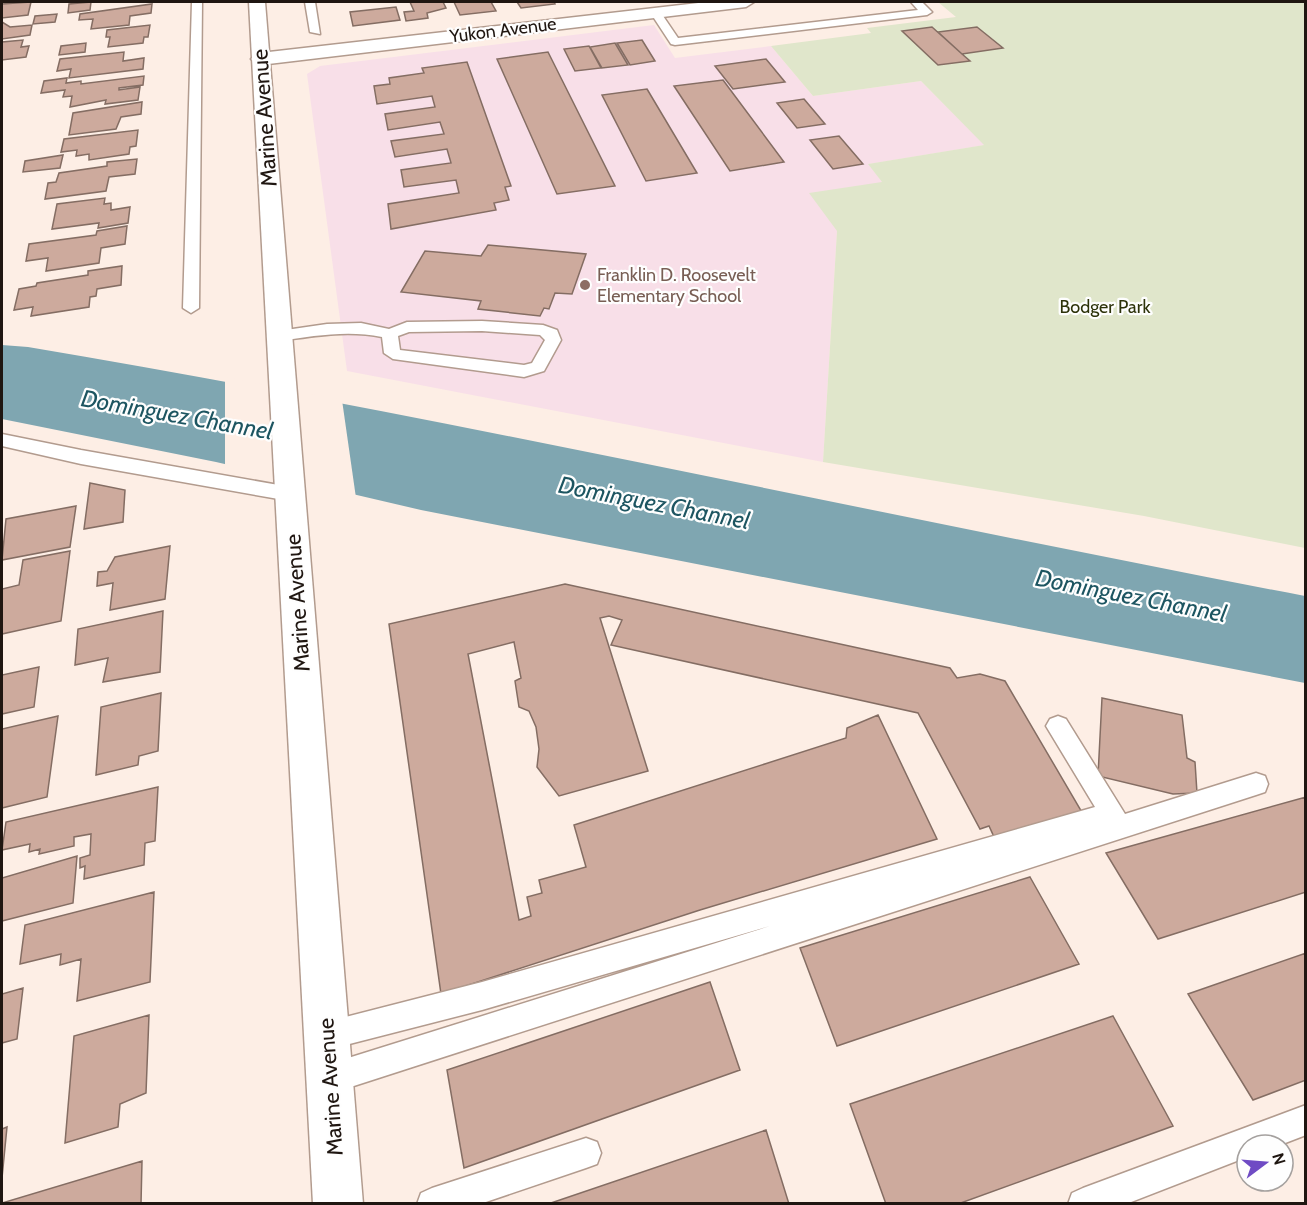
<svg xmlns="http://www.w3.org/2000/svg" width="1307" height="1205" font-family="Cabin,sans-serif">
<rect width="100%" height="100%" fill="#fdeee5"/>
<!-- education -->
<path fill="#f8dfe8" d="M654,25l21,33 96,-12 42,50 108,-15 64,64 -116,19 13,18 -45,49 -14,231 -476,-91 -40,-297 13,-8z"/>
<!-- green -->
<path fill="#e0e6cb" d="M938,2h367v546l-161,-32 -321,-54 14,-231 -28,-38 73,-11 -14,-18 116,-19 -63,-64 -108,15 -42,-50 100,-13 -4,-5 89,-11z"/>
<!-- water -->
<path fill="#7fa6b1" d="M2,345l26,2c428,72 851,168 1277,249v87l-884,-173 -205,-48 -214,-43z"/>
<!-- pier -->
<path fill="#fdeee5" d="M225,377l117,23 14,98 -131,-31z"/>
<!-- building -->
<path fill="#cdaa9d" stroke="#846d63" stroke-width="1.5" d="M31,2l-3,13 -26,3v-14z
M91,2l-1,8 -22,3 1,-9z
M410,2h33l3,6 -19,5 1,5 -22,3 -2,-9 10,-1z
M454,2h37l5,9 -36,4z
M517,2h37l1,2 -34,4z
M152,4l-1,9 -21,3 -1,9 -38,4 2,-10 -14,1 1,-6z
M396,7l4,13 -47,6 -3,-14z
M57,14l-2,8 -22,2 2,-8z
M2,22l8,5 22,-2 -2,10 -28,4z
M150,25l-2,12h-4l-1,6 -35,4 2,-10h-4l1,-7z
M932,27l30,27 8,7 -32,4 -36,-34z
M977,27l26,21 -41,6 -24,-22z
M23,40l-2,7 8,-1 -3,11 -24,3v-18z
M642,40l13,21 -25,4 -13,-22z
M86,43l-1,9 -26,3 2,-9z
M615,43l13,22 -26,3 -12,-21z
M589,46l12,22 -26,3 -11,-22z
M124,52l-1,9 21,-3 -1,11 -74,9 2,-9 -14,2 3,-12z
M548,52l67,134 -58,8 -60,-135z
M766,59l19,23 -52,7 -18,-23z
M467,62l44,124 -6,1 4,13 -15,3 2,7 -105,19 -3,-25 71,-11 -3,-13 -52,7 -3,-17 50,-7 -4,-14 -52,8 -4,-16 53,-7 -4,-12 -52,8 -3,-16 50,-7 -3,-11 -55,8 -3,-18 16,-2 -1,-6 35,-5 -2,-5z
M144,76l-1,9 -24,3v2l21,-3 -2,13 -33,4 1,-4 -36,7 2,-11 -9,1 2,-7 -24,3 3,-12 23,-3 -1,5 15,-2v3z
M723,80l61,82 -54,9 -56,-85z
M647,89l50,84 -51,8 -44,-86z
M804,99l21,25 -28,4 -20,-25z
M142,102l-1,12 -20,3 -5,12 -47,6 4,-22z
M138,130l-2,16 -6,1 -1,7 -40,6v-6l-13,2 1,-6 -16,2 3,-13z
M839,136l24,28 -30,5 -23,-29z
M63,155l-3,13 -37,4 2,-11z
M137,159l-2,15 -26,3 -3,14 -61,8 3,-16 8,-1 3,-9 48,-7v-4z
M105,198l-1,6 7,-1v7l19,-3 -2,16 -30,5 1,-5 -47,6 5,-25z
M127,226l-2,18 -24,4 -2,15 -53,8 2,-13 -22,3 3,-17 67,-9 1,-4z
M488,245l98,9 -14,40 -17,-1 -6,16 -5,-1 -4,8 -62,-7 3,-8 -80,-9 24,-41 56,5z
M122,266l-1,19 -24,4 -1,7 -6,1 -1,10 -58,9 2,-9 -19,3 5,-21 17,-3 1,-3 51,-8v-4z
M90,483l35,7 -2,32 -39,7z
M76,506l-6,41 -68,13 4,-41z
M170,546l-5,53 -55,11 3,-27 -16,3 1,-14 9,-1 8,-14z
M70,551l-9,70 -59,13v-45l17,-4 4,-25z
M565,584l385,84 7,10 23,-4 25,7 78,133 -88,25 -6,-13 -9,3 -62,-116 -307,-68 11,-25 -13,-4 -9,2 48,153 -89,25 -22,-29 2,-18 -3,-22 -7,-16 -10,-4 -4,-26 6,-3 -7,-36 -46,12 51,266 12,-4 -4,-19 15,-4 -3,-13 47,-13 -12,-42 272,-87 1,-10 31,-13 59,124 -237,71 -259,84 -52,-370z
M163,611l-3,61 -57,10 5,-24 -33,7 3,-36z
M39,667l-5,40 -32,7v-39z
M161,693l-3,58 -19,5 -1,9 -42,10 5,-68z
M1102,698l80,17 5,43 8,4 2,31 -24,1 -75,-18z
M58,716l-11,81 -45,11v-79z
M158,787l-3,54 -10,2 -1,22 -60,14 1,-13 -5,2v-10l10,-3 1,-21 -17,3v9l-35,8 1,-5 -11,3 1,-8 -28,6 4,-28z
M1306,797v95l-148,47 -52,-86z
M77,856l-4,47 -71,18v-43z
M1030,877l49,87 -242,82 -37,-98z
M154,892l-4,90 -73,19 4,-42 -21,6 1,-11 -41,10 5,-39z
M1306,953v127l-53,20 -65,-106z
M710,982l30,88 -276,98 -17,-98z
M23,988l-6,51 -15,4v-49z
M149,1015l-3,78 -26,11 -2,23 -53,16 9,-107z
M1113,1016l60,110 -215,78h-72l-36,-100z
M7,1127l-5,51v-49z
M766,1130l23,74h-241z
M142,1161l-1,43h-139v-1z"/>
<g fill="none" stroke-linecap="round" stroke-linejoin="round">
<!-- service casing -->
<g stroke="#b29b8e" stroke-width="3">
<path id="service" d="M192,2h10l-3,306 -8,5 -8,-5z
M305,2h10l5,32 -10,-2z
M911,2h11l10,10 -5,3 -252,30 -4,-1 -21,-32 9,-2 19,28 240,-28z
M482,321l61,4 14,5 4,10 -17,31 -20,6 -131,-18 -9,-6 -2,-16c-35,-7 -68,-1 -103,4l-8,-5 8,-5 48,-7 34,-1 28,6 18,-7zM482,331l58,4 5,5 -13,23 -8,2 -124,-15 -2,-14 11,-4z
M2,434l79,16 209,37 7,2 3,5 -3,5 -7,2 -209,-37 -79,-18z
M1058,716l8,3 59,95 131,-41 9,3 3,8 -3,8 -9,3 -927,299 -10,-5 -5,-10 5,-10 10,-5 441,-138 -288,84 -156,40 -10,-4 -4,-10 4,-10 10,-4 156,-40 613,-175 -49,-81 4,-7z
M1306,1105v30l-26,10h-33v12l-121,47h-58l4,-11 11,-5z
M586,1138l11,4 4,11 -4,11 -11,4 -106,36h-63l4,-11 11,-5z"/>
</g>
<!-- minor casing -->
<g stroke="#b29b8e" stroke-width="3">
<path id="minor" d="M707,2h47l-8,5 -486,58 -9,-6 9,-6z"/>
</g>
<!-- secondary casing -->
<g stroke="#b29b8e" stroke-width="3">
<path id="secondary" d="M249,2h16l98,1202h-50z"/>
</g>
<!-- service -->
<use href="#service" fill="#fff" fill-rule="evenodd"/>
<!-- minor -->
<use href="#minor" fill="#fff" fill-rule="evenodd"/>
<!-- secondary -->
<use href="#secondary" fill="#fff" fill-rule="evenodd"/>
</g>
<!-- markers -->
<circle fill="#8d6e63" stroke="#fefefe" stroke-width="2" cx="585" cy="285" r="6"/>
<g text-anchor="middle" stroke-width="4.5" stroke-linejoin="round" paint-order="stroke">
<!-- far-street labels -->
<g font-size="18" fill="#1f1611" stroke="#fefefe">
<text transform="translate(503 30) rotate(-7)" y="6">Yukon Avenue</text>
</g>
<!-- far-education labels -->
<g font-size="18" fill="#785e54" stroke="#fefefe" text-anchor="start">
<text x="597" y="281">Franklin D. Roosevelt<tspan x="597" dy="21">Elementary School</tspan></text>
</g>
<!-- far-park labels -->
<g font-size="18" fill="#2d330a" stroke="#fefefe">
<text x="1105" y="313">Bodger Park</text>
</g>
<!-- street labels -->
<g font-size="22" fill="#1f1611" stroke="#fefefe">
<text transform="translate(264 118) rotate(-94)" y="8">Marine Avenue</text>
<text transform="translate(297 603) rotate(-94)" y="8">Marine Avenue</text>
<text transform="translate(330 1087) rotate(-94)" y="8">Marine Avenue</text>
</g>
<!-- water labels -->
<g font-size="24" font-style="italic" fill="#1d5561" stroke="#fefefe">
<text transform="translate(177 415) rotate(10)" y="8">Dominguez Channel</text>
<text transform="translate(654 503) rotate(11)" y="8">Dominguez Channel</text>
<text transform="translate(1131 596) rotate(11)" y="8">Dominguez Channel</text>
</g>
</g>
<!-- border -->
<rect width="1307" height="1205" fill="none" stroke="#1f1611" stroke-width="6"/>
<!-- north arrow -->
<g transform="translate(1265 1163) rotate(74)"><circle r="28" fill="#fefefe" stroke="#a5a19f" stroke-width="1.5"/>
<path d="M0-4.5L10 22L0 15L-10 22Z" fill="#6f4bc4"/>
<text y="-9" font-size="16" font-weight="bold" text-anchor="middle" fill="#1f1611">N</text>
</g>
</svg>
